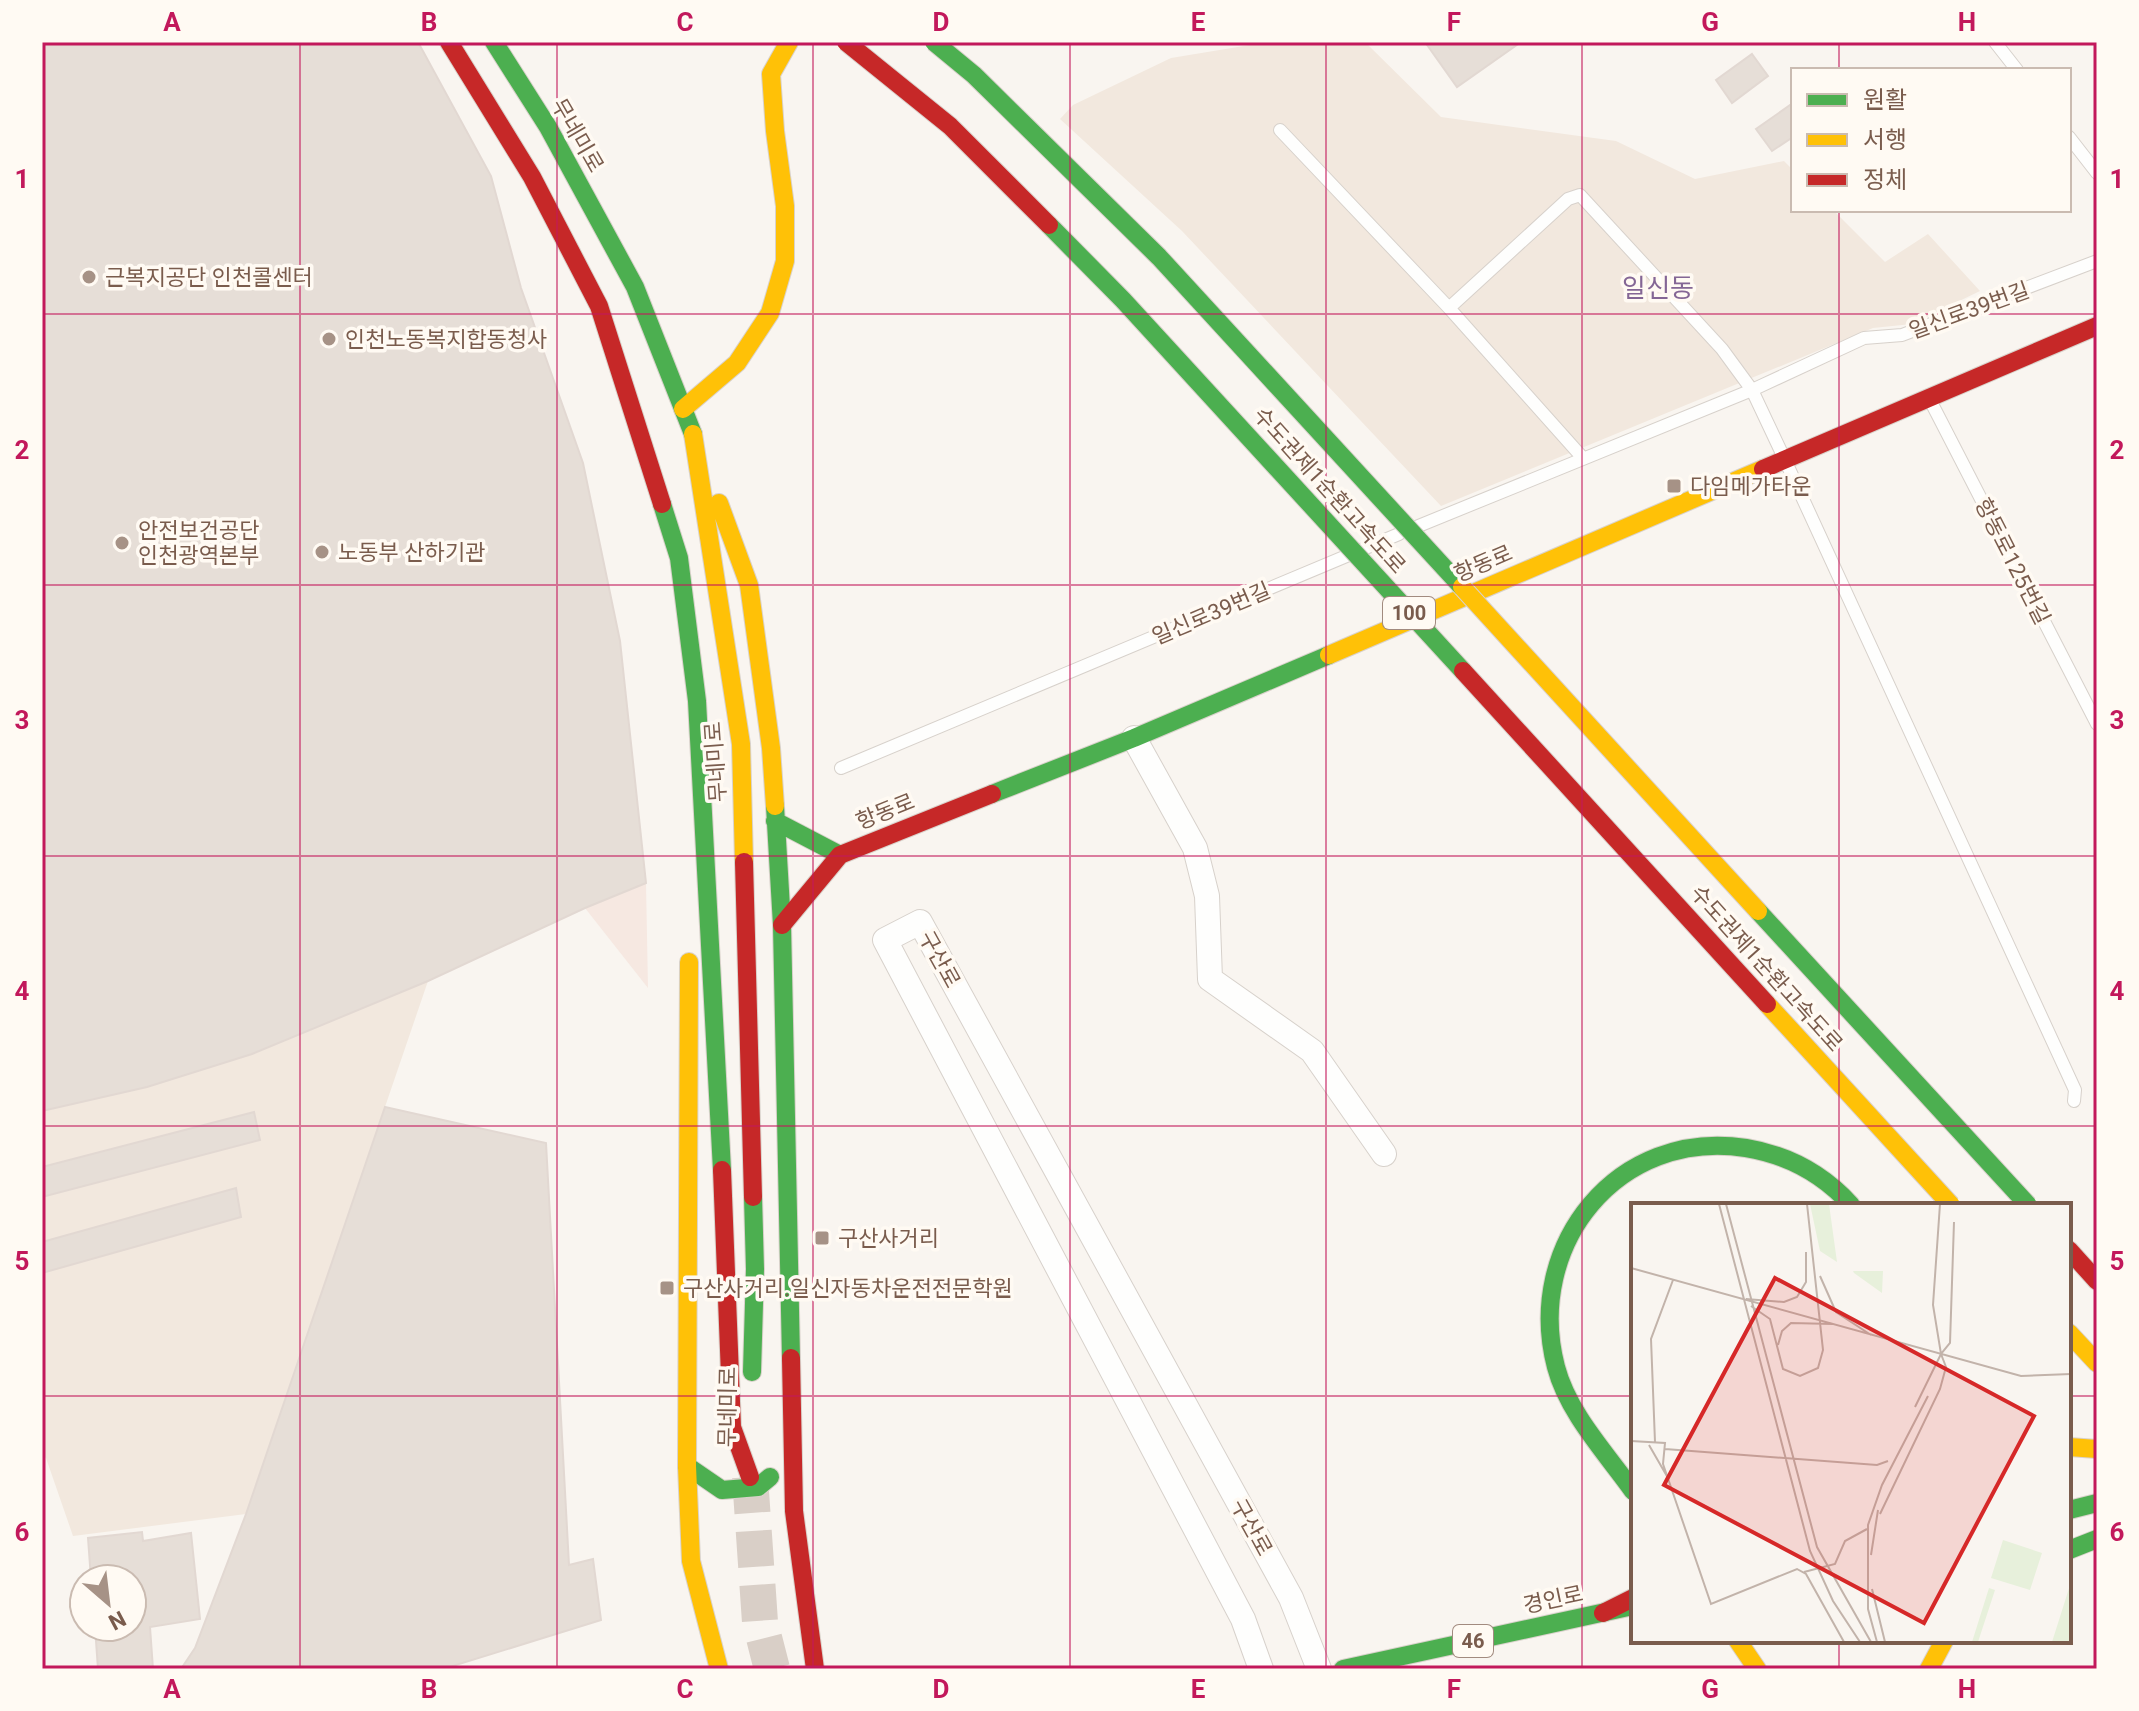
<svg xmlns="http://www.w3.org/2000/svg" width="2139" height="1711" font-family="Roboto,'Noto Sans KR',sans-serif">
<rect width="100%" height="100%" fill="#f9f5f0"/>
<!-- residential -->
<path fill="#f2e8de" d="M1268,42h97l76,75 175,24 79,38 89,-18 9,9v40h40l52,52 43,-28 52,57 -68,33 -39,4 -432,178 -259,-275 -122,-112 13,-14 98,-47z
M428,981l-182,533 -173,22 -27,-78 -4,-3v-344l105,-24 105,-33z"/>
<!-- commercial -->
<path fill="#f6e8e1" d="M646,883l2,105 -63,-80z"/>
<!-- building -->
<path fill="#e6ded7" stroke="#e2d8d2" stroke-width="2" d="M42,42h376l73,134 30,112 62,175 37,178 26,242 -61,25 -157,73 -176,73 -105,33 -105,24z
M1425,42h96l-64,45z
M1752,54l16,22 -36,27 -16,-23z
M1793,103v34l-21,14 -16,-22z
M385,1107l161,36 23,422 24,-6 8,61 -158,49h-262l14,-21 51,-134z
M254,1112l6,28 -218,57v-30z
M236,1188l5,29 -199,56v-31z
M142,1532l1,9 48,-8 9,86 -50,8 3,42h-55l-3,-42h37v-48h-41l-3,-41z"/>
<g fill="none" stroke-linecap="round" stroke-linejoin="round">
<!-- secondary-tunnel -->
<path stroke="#d9cfc7" stroke-width="36" stroke-dasharray="36 18" stroke-linecap="butt" d="M750,1477l10,145 12,47"/>
<!-- lane casing -->
<g stroke="#d7d1cb" stroke-width="14">
<path id="lane" d="M1995,42l22,28
M1280,130l169,178 133,149
M2069,137l28,36
M1449,308l119,-109 12,-4 142,154 30,41 33,70 290,630 -1,11
M1930,400l167,324
M1416,527l336,-137 112,-52 38,-3 195,-74
M841,768l558,-234"/>
</g>
<!-- street casing -->
<g stroke="#d7d1cb" stroke-width="26">
<path id="street" d="M1134,738l61,110 12,48 3,83 102,72 72,103
M1261,1669l-18,-50 -358,-679 35,-18 371,676 28,71"/>
</g>
<!-- fast casing -->
<g stroke="#d9d2cb" stroke-width="20">
<path id="fast" d="M494,42l54,85 87,160 58,147
M662,504l17,54 18,143 25,469
M992,794l142,-56 195,-83
M775,806l7,119 9,433
M775,821l65,34
M752,1372l3,-103 -2,-72
M687,1466l35,24 36,-3 12,-10
M1633,1491c-27,-38 -65,-78 -77,-124 -32,-122 62,-239 190,-219 42,7 77,26 105,57
M2069,1510l28,-7
M2069,1550l28,-11
M1343,1669l290,-63"/>
</g>
<!-- slow casing -->
<g stroke="#d9d2cb" stroke-width="20">
<path id="slow" d="M683,409l54,-46 33,-50 15,-52v-55l-10,-75 -4,-57 18,-32
M693,434l48,310 3,118
M719,503l30,82 22,163 4,58
M1329,655l434,-186
M689,962l-2,504 4,95 28,108
M2069,1333l28,30
M2069,1447l28,2
M1738,1641l19,28
M1929,1669l15,-28"/>
</g>
<!-- jam casing -->
<g stroke="#d9d2cb" stroke-width="20">
<path id="jam" d="M449,42l83,135 67,129 63,198
M1763,469l334,-143
M744,862l9,335
M782,925l58,-70 152,-61
M722,1170l10,257 18,50
M2069,1250l28,31
M791,1358l3,153 21,158
M1603,1613l30,-15"/>
</g>
<!-- lane -->
<use href="#lane" stroke="#fefefd" stroke-width="12"/>
<!-- street -->
<use href="#street" stroke="#fefefd" stroke-width="24"/>
<!-- fast -->
<use href="#fast" stroke="#4caf50" stroke-width="18"/>
<!-- slow -->
<use href="#slow" stroke="#ffc107" stroke-width="18"/>
<!-- jam -->
<use href="#jam" stroke="#c62828" stroke-width="18"/>
<!-- fast-bridge casing -->
<g stroke="#dad1cc" stroke-width="20" stroke-linecap="butt">
<path id="fast-bridge" d="M934,42l40,33 185,182 303,330
M1049,225l74,75 340,371
M1758,911l270,294"/>
</g>
<!-- slow-bridge casing -->
<g stroke="#dad1cc" stroke-width="20" stroke-linecap="butt">
<path id="slow-bridge" d="M1462,587l296,324
M1767,1004l184,201"/>
</g>
<!-- jam-bridge casing -->
<g stroke="#dad1cc" stroke-width="20" stroke-linecap="butt">
<path id="jam-bridge" d="M846,42l104,84 99,99
M1463,671l304,333"/>
</g>
<!-- fast-bridge -->
<use href="#fast-bridge" stroke="#4caf50" stroke-width="18"/>
<!-- slow-bridge -->
<use href="#slow-bridge" stroke="#ffc107" stroke-width="18"/>
<!-- jam-bridge -->
<use href="#jam-bridge" stroke="#c62828" stroke-width="18"/>
</g>
<!-- grid -->
<path fill="none" stroke="#c2185b" stroke-width="2" stroke-opacity="0.55" d="M300,42v1627M557,42v1627M813,42v1627M1070,42v1627M1326,42v1627M1582,42v1627M1839,42v28M1839,210v995M42,314h2055M42,585h2055M42,856h2055M42,1126h2055M42,1396h1591M2069,1396h28M1839,1641v28"/>
<!-- markers -->
<g fill="#a69286" stroke="#fffaf3" stroke-width="3">
<circle cx="89" cy="277" r="8"/>
<circle cx="329" cy="339" r="8"/>
<rect x="1666" y="478" width="16" height="16" rx="4"/>
<circle cx="122" cy="543" r="8"/>
<circle cx="322" cy="552" r="8"/>
<rect x="814" y="1230" width="16" height="16" rx="4"/>
<rect x="659" y="1280" width="16" height="16" rx="4"/>
</g>
<g text-anchor="middle" stroke-width="7" stroke-linejoin="round" paint-order="stroke">
<!-- shield labels -->
<g fill="#fffaf3" stroke="#a28b7f" stroke-width="2">
<rect x="1383" y="597" width="52" height="32" rx="6"/>
<rect x="1453" y="1625" width="40" height="32" rx="6"/>
</g>
<g font-size="20" font-weight="bold" fill="#7a5c4d">
<text x="1409" y="620">100</text>
<text x="1473" y="1648">46</text>
</g>
<!-- street labels -->
<g font-size="22" fill="#7a5c4d" stroke="#fffaf3">
<text transform="translate(578 135) rotate(60)" y="8">무네미로</text>
<text transform="translate(1969 310) rotate(-20)" y="8">일신로39번길</text>
<text transform="translate(1330 490) rotate(48)" y="8">수도권제1순환고속도로</text>
<text transform="translate(2013 561) rotate(63)" y="8">항동로125번길</text>
<text transform="translate(1483 563) rotate(-23)" y="8">항동로</text>
<text transform="translate(1211 613) rotate(-23)" y="8">일신로39번길</text>
<text transform="translate(715 762) rotate(-94)" y="8">무네미로</text>
<text transform="translate(885 811) rotate(-22)" y="8">항동로</text>
<text transform="translate(940 959) rotate(61)" y="8">구산로</text>
<text transform="translate(1767 968) rotate(48)" y="8">수도권제1순환고속도로</text>
<text transform="translate(727 1407) rotate(-89)" y="8">무네미로</text>
<text transform="translate(1252 1527) rotate(61)" y="8">구산로</text>
<text transform="translate(1553 1599) rotate(-12)" y="8">경인로</text>
</g>
<!-- poi labels -->
<g font-size="22" fill="#7a5c4d" stroke="#fffaf3" text-anchor="start">
<text x="105" y="285">근복지공단 인천콜센터</text>
<text x="345" y="347">인천노동복지합동청사</text>
<text x="1690" y="494">다임메가타운</text>
<text x="138" y="538">안전보건공단<tspan x="138" dy="25">인천광역본부</tspan></text>
<text x="338" y="560">노동부 산하기관</text>
<text x="838" y="1246">구산사거리</text>
<text x="683" y="1296">구산사거리.일신자동차운전전문학원</text>
</g>
<!-- quarter labels -->
<g font-size="26" fill="#846695" stroke="#fffaf3">
<text x="1658" y="297">일신동</text>
</g>
</g>
<!-- overview -->
<g transform="translate(1631 1203)">
<rect width="440" height="440" fill="#f9f5f0"/>
<path d="M179,1h19l8,58 -17,-11zM222,68h30l-1,22 -28,-20zM372,337l39,13 -12,37 -39,-12zM440,379v60h-19zM358,385l6,2 -17,52h-6z" fill="#e7f0db"/>
<path fill="none" stroke="#c2b3aa" stroke-width="2" d="M88,1l91,347 23,50 27,41M95,1l91,343 54,95M309,1l-7,101 8,49 9,-11 4,-121M0,65l390,108 50,-2M189,73l16,36 35,23M115,96l38,3 13,-5 9,-15v-30M120,103l19,13 13,50 17,7 18,-8 5,-18 -16,-146M147,142l4,-14 9,-8 42,1M284,204l26,-53M0,238l34,2 -2,21 48,140 86,-35 9,5 38,68M24,239l-4,-103 22,-59M18,242l19,33M34,246l212,16 11,-4M249,311l60,-125 6,-22 -5,-13M240,352l7,-45M173,369l31,-8 10,-23 22,-12M241,386l13,53M246,439l-9,-33v-84l14,-40 46,-89"/>
<path fill="#d62828" fill-opacity="0.15" stroke="#d62828" stroke-width="4" d="M144,75l259,138 -110,207 -260,-138z"/>
<rect width="440" height="440" fill="none" stroke="#7a5c4d" stroke-width="4"/>
</g>
<!-- border -->
<rect width="2139" height="1711" fill="none" stroke="#fffaf3" stroke-width="88"/>
<!-- legend -->
<rect x="1791" y="68" width="280" height="144" fill="#fffaf3" stroke="#cabbb1" stroke-width="2"/>
<rect x="1807" y="94" width="40" height="12" fill="#4caf50" stroke="#cabbb1" stroke-width="2"/>
<text x="1863" y="108" font-size="24" fill="#7a5c4d">원활</text>
<rect x="1807" y="134" width="40" height="12" fill="#ffc107" stroke="#cabbb1" stroke-width="2"/>
<text x="1863" y="148" font-size="24" fill="#7a5c4d">서행</text>
<rect x="1807" y="174" width="40" height="12" fill="#c62828" stroke="#cabbb1" stroke-width="2"/>
<text x="1863" y="188" font-size="24" fill="#7a5c4d">정체</text>
<!-- north arrow -->
<g transform="translate(108 1603) rotate(152)"><circle r="38" fill="#fffaf3" stroke="#cabbb1" stroke-width="2"/>
<path d="M0-6L14 30L0 20L-14 30Z" fill="#a69286"/>
<text y="-12" font-size="22" font-weight="bold" text-anchor="middle" fill="#7a5c4d">N</text>
</g>
<rect x="44" y="44" width="2051" height="1623" fill="none" stroke="#c2185b" stroke-width="3"/>
<g font-size="26" text-anchor="middle" font-weight="bold" fill="#c2185b">
<text x="172" y="31">A</text>
<text x="429" y="31">B</text>
<text x="685" y="31">C</text>
<text x="941" y="31">D</text>
<text x="1198" y="31">E</text>
<text x="1454" y="31">F</text>
<text x="1710" y="31">G</text>
<text x="1967" y="31">H</text>
<text x="22" y="188">1</text>
<text x="2117" y="188">1</text>
<text x="22" y="459">2</text>
<text x="2117" y="459">2</text>
<text x="22" y="729">3</text>
<text x="2117" y="729">3</text>
<text x="22" y="1000">4</text>
<text x="2117" y="1000">4</text>
<text x="22" y="1270">5</text>
<text x="2117" y="1270">5</text>
<text x="22" y="1541">6</text>
<text x="2117" y="1541">6</text>
<text x="172" y="1698">A</text>
<text x="429" y="1698">B</text>
<text x="685" y="1698">C</text>
<text x="941" y="1698">D</text>
<text x="1198" y="1698">E</text>
<text x="1454" y="1698">F</text>
<text x="1710" y="1698">G</text>
<text x="1967" y="1698">H</text>
</g>
</svg>
